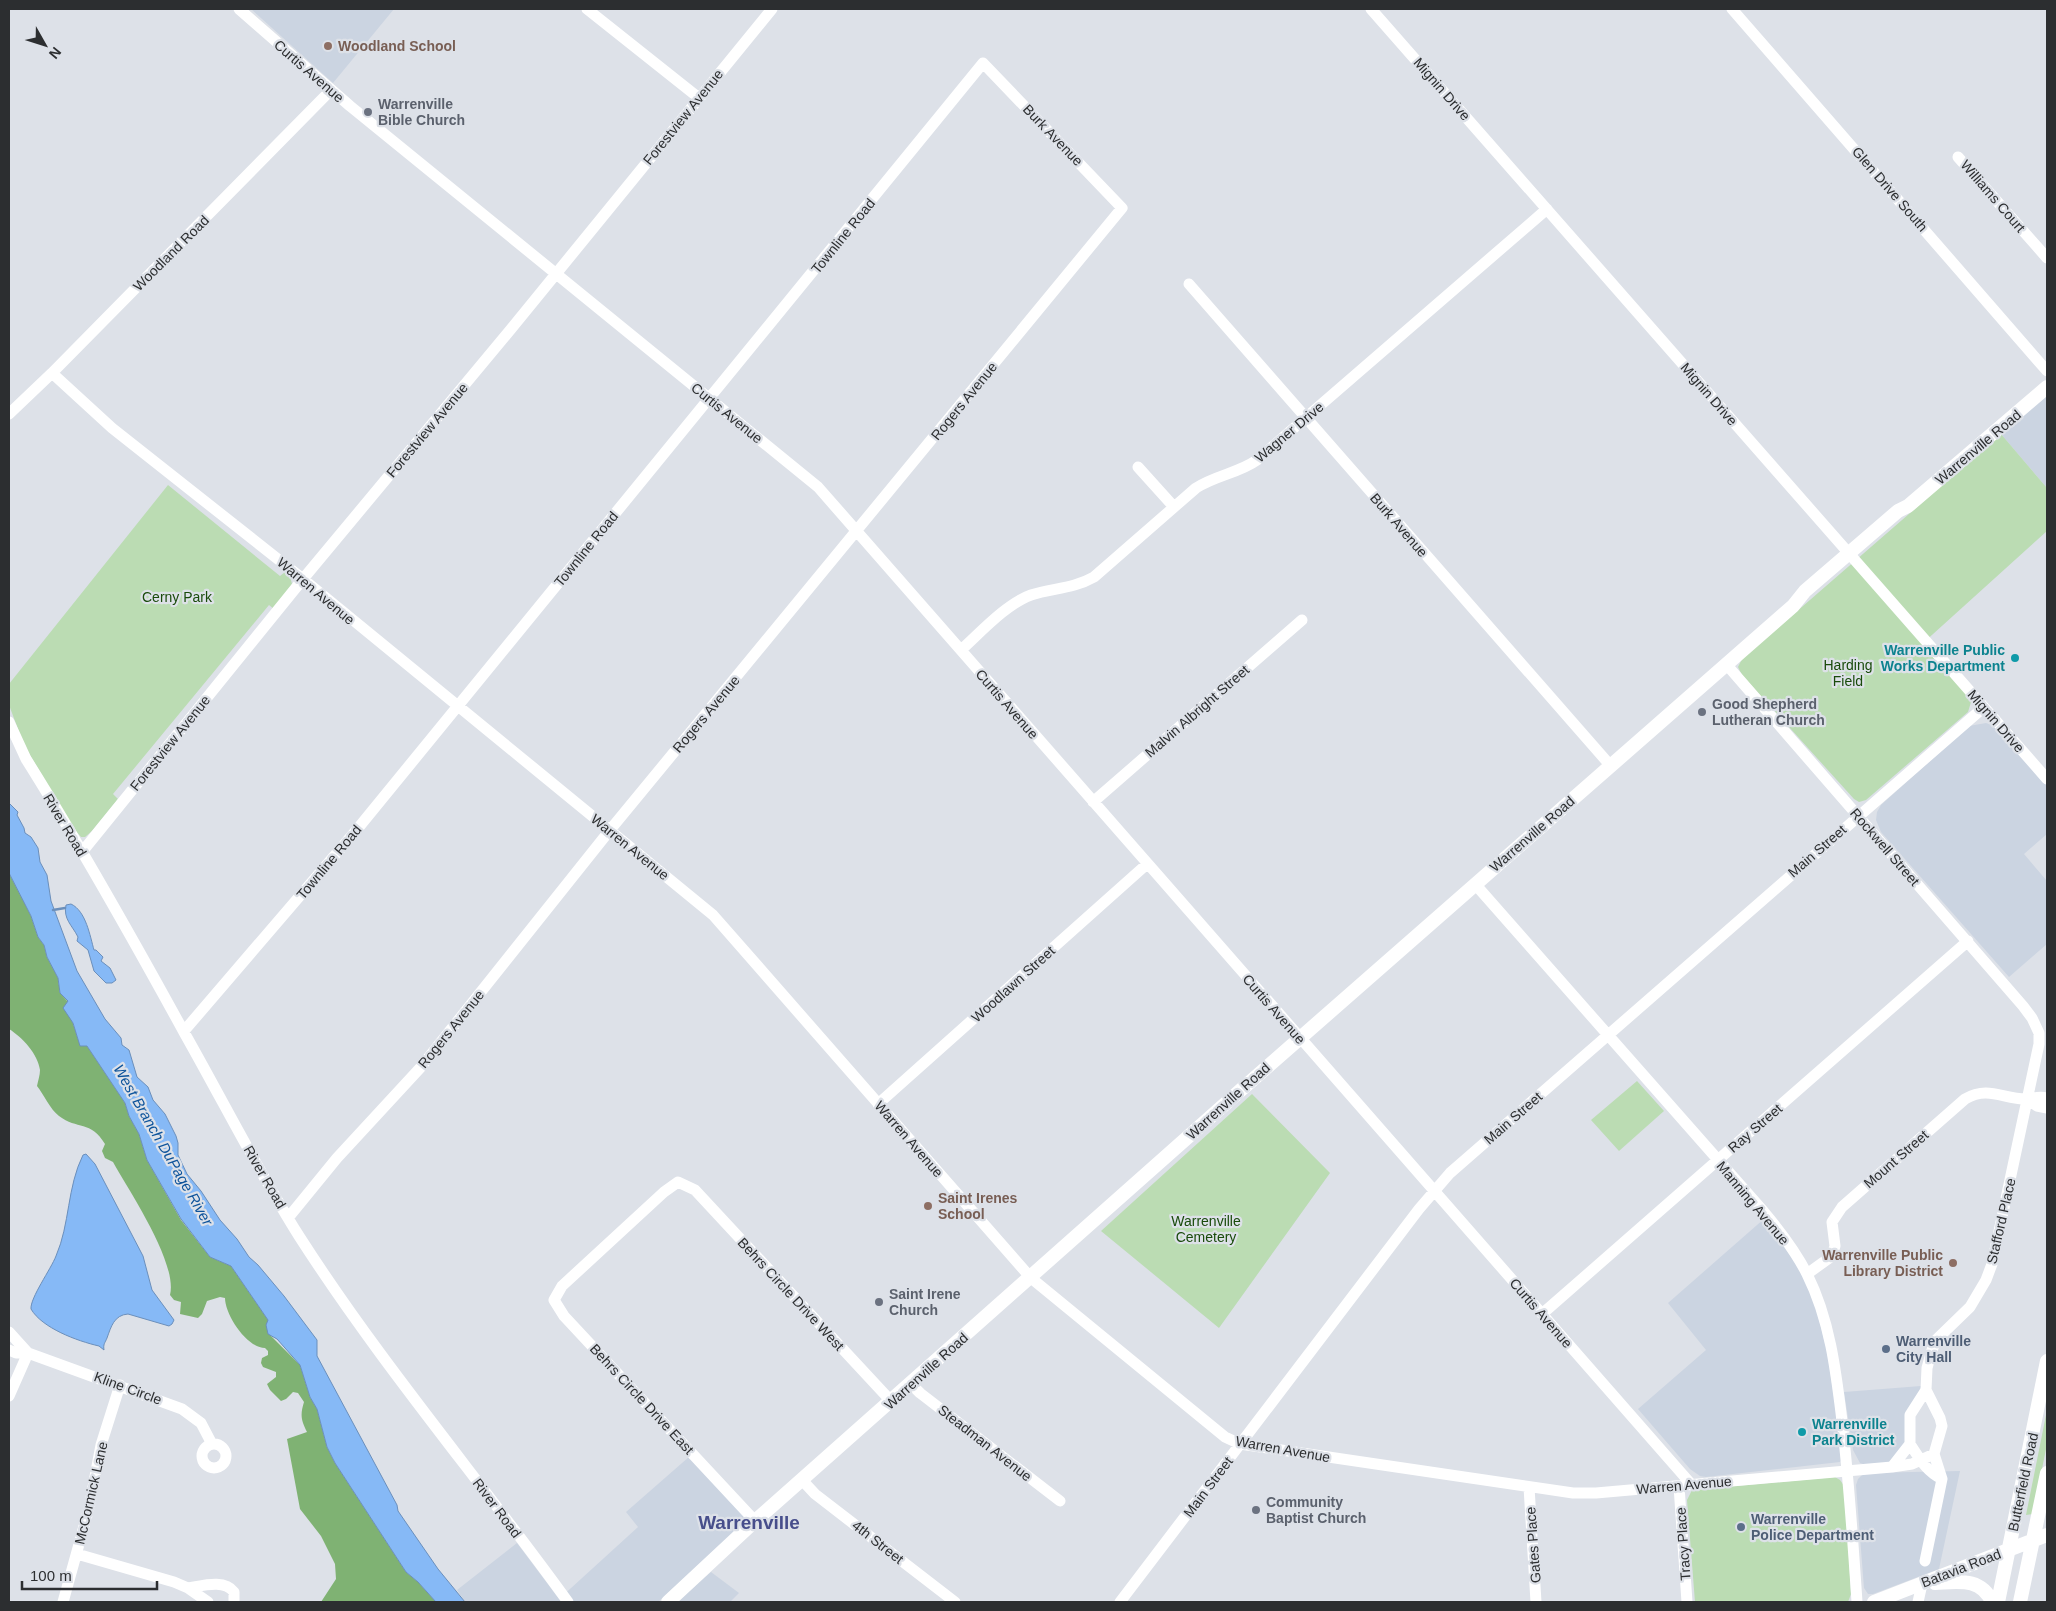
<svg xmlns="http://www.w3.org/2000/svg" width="2056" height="1611" font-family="Helvetica,sans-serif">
<rect width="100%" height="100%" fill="#dde1e8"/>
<!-- built -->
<path fill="#cbd4e1" d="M251,9h143l-61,74z
M2047,395v93l-46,-54z
M1986,723l9,3 52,60v48l-23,20 23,27v63l-38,33 -128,-145 -5,-12 1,-8 4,-7 88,-79z
M1765,1218l39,58 12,32 11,43 16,106 -3,5 -134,15 -6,-1 -10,-7 -52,-60 68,-59 -38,-47z
M1921,1386l-15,59 -14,17 -26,3 -6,-2 -7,-13 -9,-58z
M690,1456l59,64 -91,82h-193l-8,-12 60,-47 42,56 79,-72 -12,-15z
M1960,1471l-21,98 -66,25h-5l-4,-6 -8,-103 2,-6 6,-6z
M711,1572l28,21 -9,9h-53z"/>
<!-- green -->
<path fill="#bbdcb3" d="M2001,434l46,54v43l-125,113 46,52 3,6 -3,10 -102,88 -7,2 -5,-3 -112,-124 -4,-8 4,-8z
M168,485l112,91 5,-4 5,4 2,8 -18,25 -5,-4 -156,189 5,5 -26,32 -7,6h-4l-7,-8 -50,-84 -15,-40v-21z
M1637,1081l27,30 -45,40 -28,-31z
M1252,1094l78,79 -111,155 -118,-97z
M2047,1410v34l-14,70 -7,1z
M1835,1477l5,3 5,7 6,107 -3,8h-153l-8,-102 5,-10z"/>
<!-- forest -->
<path fill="#7fb273" d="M9,873l22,43 7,21 6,8 3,12 11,21 2,15 8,9 -1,3 13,40 7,1 38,57 4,13 10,18 8,26 34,60 29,37 21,9 37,54 3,16 29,29 10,32 7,12 10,38 8,16 71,109 12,10 18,20h-115l15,-23 -1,-15 -14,-28 -21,-27 -13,-70 20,-7c-6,-12 -7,-17 -3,-30l-6,-9 -5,-1 -7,7 -5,2 -11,-11 -3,-6 9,-7v-5l-13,-5 -2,-4 1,-5 6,-3v-4l-3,-3c-18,0 -40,-33 -40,-50l-5,-1 -13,4 -5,13 -4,4 -18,-4 1,-12 -7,-2 -4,-5c8,-32 -41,-104 -57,-133l-8,-4 -3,-7 3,-7c-14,-24 -28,-14 -46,-28 -9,-7 -15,-21 -22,-30 1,-5 3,-11 3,-16 -2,-16 -18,-33 -31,-41z"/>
<!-- water -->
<path fill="#86b9f6" stroke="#6b8fbb" d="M9,803l9,9 -1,3 7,13 1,5 6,4 7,11 2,14 7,13 4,26 26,70 28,48 16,19 1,7 7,5 8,27 11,10 5,13 12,14 11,22 2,7v12l9,19 14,17 19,29 17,19 12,18 9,8 26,31 33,44v16l80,149 1,6 40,58 27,33h-29l-18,-20 -12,-10 -71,-109 -8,-16 -10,-38 -7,-12 -10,-32 -23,-26 -9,-5 -2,-9 2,-5 -37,-54 -21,-9 -29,-38 -34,-59 -8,-26 -10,-18 -4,-13 -38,-57h-7l-7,-23 -10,-15 5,-7 -8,-8 -2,-15 -11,-21 -3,-12 -6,-8 -7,-21 -22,-43z
M71,904c15,7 19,32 23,46h2l7,7 -2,4 9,7 6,12 -4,3h-6l-12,-12 -6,-21 -11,-9 1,-4c-6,-12 -15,-18 -12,-32z
M86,1154l9,10 48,92 9,34 22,30 -2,4 -3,2 -41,-12c-14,1 -17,13 -21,24 -2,5 -4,6 -3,12l-5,-4c-22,-5 -57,-18 -68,-37 -1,-11 20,-40 25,-53 14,-32 11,-69 27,-101z"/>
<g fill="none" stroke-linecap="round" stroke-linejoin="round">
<!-- stream -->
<path stroke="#6b8fbb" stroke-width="2.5" d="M53,910l12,-2"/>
<!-- minor -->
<path stroke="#fff" stroke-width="11" d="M239,9l111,97 468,381 873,997
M587,9l112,89
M1371,9l676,770
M1732,9l315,362
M1958,157l89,101
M1189,284l421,481
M52,373l60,55 191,151 410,336 318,363 194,159 15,7 333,49h23l296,-26 20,-3 22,-10
M9,414l43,-41 279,-283
M1138,467l36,40
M961,650c19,-17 45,-46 70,-55 21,-7 42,-6 63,-18l102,-89c20,-13 43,-15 61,-28l290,-251
M1726,664l297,342 9,12 7,15v11l-47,220 -6,16 -16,27 -33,32 -5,11 -5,18 -1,22 -16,25v29l-18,23
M9,722l17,37c56,89 108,182 159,275 38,67 73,137 114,202 82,128 181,244 269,366
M1093,802l209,-182
M82,852l221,-273 208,-250 261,-320
M1475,884l289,328c16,19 32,40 43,62 23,46 29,97 35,147 7,60 11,121 15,181
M184,1031l175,-204 624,-764 139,145 -512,622 -189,237 -84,91 -49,60
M2027,1099l10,7 10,2
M878,1104l269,-240
M1807,1274l25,-18 3,-10 -3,-24 10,-15 123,-108c24,-14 39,1 63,0 7,-1 11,-3 19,-1
M1542,1314l426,-373
M9,1332l19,21
M9,1350l7,3h12l154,56 19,14 11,21
M911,1384l9,9 140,108
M9,1396l19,-43
M202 1456a12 12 0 1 1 24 0a12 12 0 1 1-24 0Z
M1910,1444c10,15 16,27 32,35
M802,1480l13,14 140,108
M1679,1486l8,116
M1529,1487l7,115
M755,1521l-191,-205 -10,-16 8,-14 102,-94 14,-10 17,8 196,211
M77,1554l97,28 14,6 20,14
M1925,1561l17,-82 -8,-25 8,-28 -2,-8 -14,-28
M188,1588c14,-2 36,-9 46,4v10
M63,1602l26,-94 12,-63 19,-60
M1120,1602l299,-393 31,-36 534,-466
M1918,1602l4,-18"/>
<!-- major -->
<path stroke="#fff" stroke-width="14" d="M1935,1583c23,-1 46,-6 57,19
M668,1602l87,-81 487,-432 551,-483 12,-15 93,-80 10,-5 139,-119
M1874,1602l173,-67
M1998,1602l49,-241
M2020,1602l27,-129"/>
</g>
<!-- markers -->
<g fill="#8d6e63" stroke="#dde1e8" stroke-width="2">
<circle cx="328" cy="46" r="5"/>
<circle cx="928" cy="1206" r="5"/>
<circle cx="1953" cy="1263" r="5"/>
</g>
<g fill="#6b7280" stroke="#dde1e8" stroke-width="2">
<circle cx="368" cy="112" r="5"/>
<circle cx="1702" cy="712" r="5"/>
<circle cx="879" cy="1302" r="5"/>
<circle cx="1256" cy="1510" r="5"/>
</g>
<g fill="#0f9aa8" stroke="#dde1e8" stroke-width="2">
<circle cx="2015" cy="658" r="5"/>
<circle cx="1802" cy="1432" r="5"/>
</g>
<g fill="#5c6f8a" stroke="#dde1e8" stroke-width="2">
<circle cx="1886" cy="1349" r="5"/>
<circle cx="1741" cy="1527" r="5"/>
</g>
<g text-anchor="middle" stroke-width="4.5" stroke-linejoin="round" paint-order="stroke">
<!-- education labels -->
<g font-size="14" font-weight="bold" fill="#785e54" stroke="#dde1e8" text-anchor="start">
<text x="338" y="51">Woodland School</text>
<text x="938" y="1203">Saint Irenes<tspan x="938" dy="16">School</tspan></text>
<text x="1943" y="1260" text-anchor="end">Warrenville Public<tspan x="1943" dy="16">Library District</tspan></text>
</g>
<!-- street labels -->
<g font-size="14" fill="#2c2e30" stroke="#dde1e8">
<text transform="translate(309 71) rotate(41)" y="5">Curtis Avenue</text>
<text transform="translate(1442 89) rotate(49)" y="5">Mignin Drive</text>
<text transform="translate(683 117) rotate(-51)" y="5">Forestview Avenue</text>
<text transform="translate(1053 135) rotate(46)" y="5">Burk Avenue</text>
<text transform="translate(1890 189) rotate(49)" y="5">Glen Drive South</text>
<text transform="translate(1993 196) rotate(49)" y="5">Williams Court</text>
<text transform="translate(843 236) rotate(-51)" y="5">Townline Road</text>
<text transform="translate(171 253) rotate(-45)" y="5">Woodland Road</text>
<text transform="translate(1709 394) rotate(49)" y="5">Mignin Drive</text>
<text transform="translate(964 401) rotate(-51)" y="5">Rogers Avenue</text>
<text transform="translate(727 413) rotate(39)" y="5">Curtis Avenue</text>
<text transform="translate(427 430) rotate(-50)" y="5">Forestview Avenue</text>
<text transform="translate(1289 432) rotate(-40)" y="5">Wagner Drive</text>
<text transform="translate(1978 447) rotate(-40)" y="5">Warrenville Road</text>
<text transform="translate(1399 525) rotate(49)" y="5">Burk Avenue</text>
<text transform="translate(586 549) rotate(-51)" y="5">Townline Road</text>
<text transform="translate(316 591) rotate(40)" y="5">Warren Avenue</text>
<text transform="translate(1007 704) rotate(49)" y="5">Curtis Avenue</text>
<text transform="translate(1197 711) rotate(-41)" y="5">Malvin Albright Street</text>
<text transform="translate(706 714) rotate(-50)" y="5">Rogers Avenue</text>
<text transform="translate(1996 721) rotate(49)" y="5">Mignin Drive</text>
<text transform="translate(170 743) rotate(-51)" y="5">Forestview Avenue</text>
<text transform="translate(65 825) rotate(59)" y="5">River Road</text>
<text transform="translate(1532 834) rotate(-41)" y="5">Warrenville Road</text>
<text transform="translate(630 847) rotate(39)" y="5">Warren Avenue</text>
<text transform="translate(1885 847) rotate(49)" y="5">Rockwell Street</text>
<text transform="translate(1817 851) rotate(-41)" y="5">Main Street</text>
<text transform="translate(329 862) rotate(-50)" y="5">Townline Road</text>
<text transform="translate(1013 984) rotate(-42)" y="5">Woodlawn Street</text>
<text transform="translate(1274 1009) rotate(49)" y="5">Curtis Avenue</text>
<text transform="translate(451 1029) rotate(-51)" y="5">Rogers Avenue</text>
<text transform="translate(1228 1101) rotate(-42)" y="5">Warrenville Road</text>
<text transform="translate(1513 1118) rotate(-41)" y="5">Main Street</text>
<text transform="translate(1755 1128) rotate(-41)" y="5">Ray Street</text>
<text transform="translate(909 1139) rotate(49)" y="5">Warren Avenue</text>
<text transform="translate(1896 1159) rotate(-41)" y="5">Mount Street</text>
<text transform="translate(265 1177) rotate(60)" y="5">River Road</text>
<text transform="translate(1753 1203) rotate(50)" y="5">Manning Avenue</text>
<text transform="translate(2001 1221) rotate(-77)" y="5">Stafford Place</text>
<text transform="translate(791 1294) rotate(47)" y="5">Behrs Circle Drive West</text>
<text transform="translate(1541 1313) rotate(49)" y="5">Curtis Avenue</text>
<text transform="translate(926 1371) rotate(-42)" y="5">Warrenville Road</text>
<text transform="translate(128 1388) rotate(20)" y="5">Kline Circle</text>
<text transform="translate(642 1399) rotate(47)" y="5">Behrs Circle Drive East</text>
<text transform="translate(985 1443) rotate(38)" y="5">Steadman Avenue</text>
<text transform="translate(1283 1449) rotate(10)" y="5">Warren Avenue</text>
<text transform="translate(2023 1482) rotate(-78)" y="5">Butterfield Road</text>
<text transform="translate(1684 1485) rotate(-5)" y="5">Warren Avenue</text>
<text transform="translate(1208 1487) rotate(-53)" y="5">Main Street</text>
<text transform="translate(91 1493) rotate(-77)" y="5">McCormick Lane</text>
<text transform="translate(497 1508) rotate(53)" y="5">River Road</text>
<text transform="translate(878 1542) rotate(38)" y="5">4th Street</text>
<text transform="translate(1683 1544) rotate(-94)" y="5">Tracy Place</text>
<text transform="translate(1533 1545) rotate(-94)" y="5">Gates Place</text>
<text transform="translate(1961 1568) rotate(-21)" y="5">Batavia Road</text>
</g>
<!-- worship labels -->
<g font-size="14" font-weight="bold" fill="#5b616d" stroke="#dde1e8" text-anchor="start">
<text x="378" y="109">Warrenville<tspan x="378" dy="16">Bible Church</tspan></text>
<text x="1712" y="709">Good Shepherd<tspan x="1712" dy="16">Lutheran Church</tspan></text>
<text x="889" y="1299">Saint Irene<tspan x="889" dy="16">Church</tspan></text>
<text x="1266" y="1507">Community<tspan x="1266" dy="16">Baptist Church</tspan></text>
</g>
<!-- park labels -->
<g font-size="14" fill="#194b0b" stroke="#dde1e8">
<text x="177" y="602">Cerny Park</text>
<text x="1848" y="670">Harding<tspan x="1848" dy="16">Field</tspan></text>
<text x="1206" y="1226">Warrenville<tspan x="1206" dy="16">Cemetery</tspan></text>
</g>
<!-- culture labels -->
<g font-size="14" font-weight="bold" fill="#0d838f" stroke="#dde1e8" text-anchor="end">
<text x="2005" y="655">Warrenville Public<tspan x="2005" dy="16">Works Department</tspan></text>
<text x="1812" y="1429" text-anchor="start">Warrenville<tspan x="1812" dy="16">Park District</tspan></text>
</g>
<!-- service labels -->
<g font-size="14" font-weight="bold" fill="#4e5e75" stroke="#dde1e8" text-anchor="start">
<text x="1896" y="1346">Warrenville<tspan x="1896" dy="16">City Hall</tspan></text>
<text x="1751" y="1524">Warrenville<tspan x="1751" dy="16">Police Department</tspan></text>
</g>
<!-- water labels -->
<g font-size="15" font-style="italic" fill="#0d539b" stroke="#dde1e8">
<text transform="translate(163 1145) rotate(60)" y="5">West Branch DuPage River</text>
</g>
<!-- district labels -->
<g font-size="19" font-weight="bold" fill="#474e8b" stroke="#dde1e8">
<text x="749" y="1529">Warrenville</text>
</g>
</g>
<!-- border -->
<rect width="2056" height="1611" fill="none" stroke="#2c2e30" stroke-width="20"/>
<!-- north arrow -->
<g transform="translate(45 45) rotate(129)" stroke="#dde1e8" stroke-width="4" paint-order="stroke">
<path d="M0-4L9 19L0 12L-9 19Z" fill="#2c2e30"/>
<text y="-8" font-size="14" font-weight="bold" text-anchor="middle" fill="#2c2e30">N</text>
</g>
<!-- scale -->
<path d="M22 1581v8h135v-8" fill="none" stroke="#2c2e30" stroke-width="2.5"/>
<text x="30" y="1581" font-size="15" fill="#2c2e30" stroke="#dde1e8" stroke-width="4" paint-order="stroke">100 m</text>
</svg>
